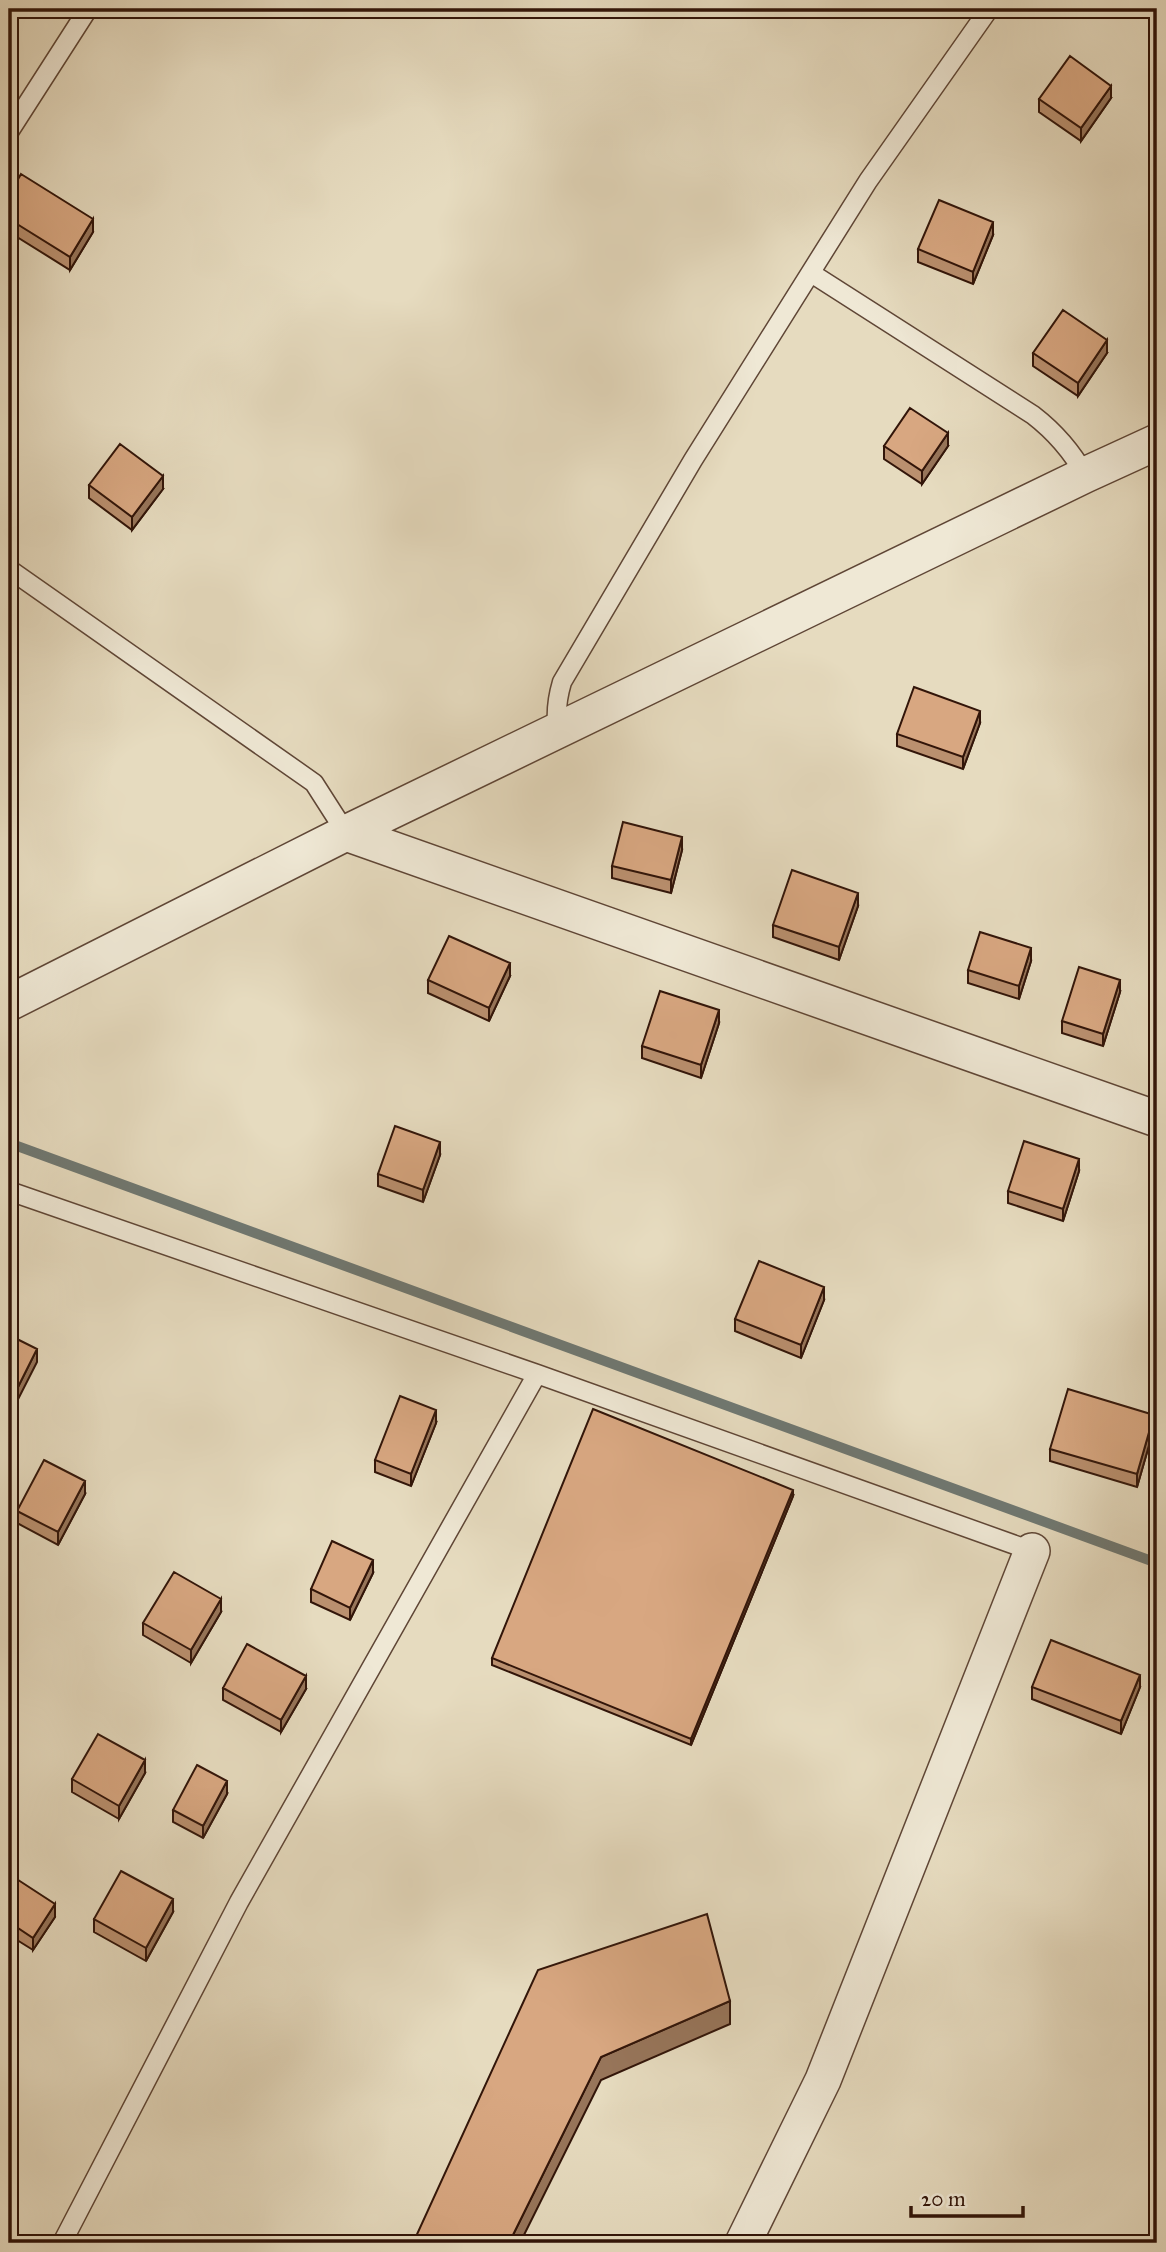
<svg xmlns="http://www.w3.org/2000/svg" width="1166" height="2252" font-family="'IM FELL Great Primer',serif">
<rect width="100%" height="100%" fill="#e6dbbf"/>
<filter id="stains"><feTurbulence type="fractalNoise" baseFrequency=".00286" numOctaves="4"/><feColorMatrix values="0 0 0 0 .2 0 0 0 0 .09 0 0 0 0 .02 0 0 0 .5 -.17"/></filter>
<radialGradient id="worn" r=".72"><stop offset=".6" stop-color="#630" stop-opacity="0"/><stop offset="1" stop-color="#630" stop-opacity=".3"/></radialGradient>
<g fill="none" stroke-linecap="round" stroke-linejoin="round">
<!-- stream -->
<path stroke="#6f7872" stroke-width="10" d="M9,1143l1148,420"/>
<!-- service casing -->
<g stroke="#5f4636" stroke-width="21">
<path id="service" d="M9,132l79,-123
M811,273l222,142c22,17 38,35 52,60
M9,569l305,214 32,50
M558,730c-3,-17 -1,-31 4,-48l131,-222 175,-279 121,-172
M9,1191l528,183 495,177
M62,2243l177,-341 298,-528"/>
</g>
<!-- minor casing -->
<g stroke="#5f4636" stroke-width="38">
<path id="minor" d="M346,833l811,286
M9,1003l337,-170 739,-358 72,-33
M743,2243l80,-163 209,-529"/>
</g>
<!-- service -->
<use href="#service" stroke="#efe8d5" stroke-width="18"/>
<!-- minor -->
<use href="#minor" stroke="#efe8d5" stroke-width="35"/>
</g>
<!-- wall -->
<path fill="#ba906f" stroke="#321509" stroke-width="2" d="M1111,98l-30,43 -42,-29v-13z
M9,195l84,37 -23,38 -61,-38z
M993,235l-20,49 -55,-22v-13z
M1033,353h74l-29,43 -45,-30z
M884,446h64l-26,38 -38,-25z
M89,485l74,4 -31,41 -43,-32z
M980,723l-17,46 -66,-23v-12z
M682,850l-11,43 -59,-15v-12z
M858,906l-19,54 -66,-23v-12z
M1031,961l-12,38 -51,-16v-13z
M510,976l-21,45 -61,-28v-13z
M1120,992l-17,54 -41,-13v-12z
M719,1023l-18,55 -59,-20v-12z
M440,1155l-17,47 -45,-16v-12z
M1079,1171l-16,50 -55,-18v-12z
M824,1300l-23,58 -66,-27v-12z
M436,1423l-25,63 -36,-14v-12z
M1154,1428l-17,59 -87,-26v-12z
M85,1494l-27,51 -41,-22v-12z
M793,1496l-102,249 -199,-80v-7z
M373,1573l-23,47 -39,-18v-13z
M221,1612l-30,51 -48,-28v-12z
M1032,1687h108l-19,47 -89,-35z
M223,1688l83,1 -25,43 -58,-32z
M145,1773l-26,46 -47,-27v-13z
M227,1794l-24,44 -30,-16v-12z
M9,1874l46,43 -22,33 -24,-15z
M173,1912l-27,49 -52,-29v-13z"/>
<!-- shaded-wall -->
<path fill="#97755a" stroke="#321509" stroke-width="2" d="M1111,86v12l-30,43v-13z
M93,219v13l-23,38v-13z
M993,222v13l-20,49v-12z
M1107,340v13l-29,43v-13z
M948,433v13l-26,38v-13z
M163,476v13l-31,41v-13z
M980,711v12l-17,46v-12z
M682,837v13l-11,43v-13z
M858,893v13l-19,54v-13z
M1031,948v13l-12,38v-13z
M510,963v13l-21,45v-13z
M1120,980v12l-17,54v-12z
M719,1010v13l-18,55v-13z
M440,1142v13l-17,47v-12z
M1079,1159v12l-16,50v-12z
M824,1287v13l-23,58v-13z
M37,1349v13l-27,53v-12z
M436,1410v13l-25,63v-12z
M1154,1415v13l-17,59v-13z
M85,1481v13l-27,51v-13z
M793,1490v6l-102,249v-6z
M373,1560v13l-23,47v-12z
M221,1599v13l-30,51v-13z
M14,1620v12l-5,11v-13z
M1140,1675v12l-19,47v-13z
M306,1676v13l-25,43v-12z
M145,1760v13l-26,46v-13z
M227,1781v13l-24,44v-12z
M173,1899v13l-27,49v-13z
M55,1904v13l-22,33v-12z
M730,2001v23l-129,56 -81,163h-11l92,-186z"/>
<!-- building -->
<path fill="#d8a781" stroke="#321509" stroke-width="2" d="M1070,56l41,30 -30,42 -42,-29z
M21,174l72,45 -23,38 -61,-38v-24z
M939,200l54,22 -20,50 -55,-23z
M1063,310l44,30 -29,43 -45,-30z
M910,408l38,25 -26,38 -38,-25z
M120,444l43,32 -31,41 -43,-32z
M914,687l66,24 -17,46 -66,-23z
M623,822l59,15 -11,43 -59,-14z
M792,870l66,23 -19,54 -66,-22z
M980,932l51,16 -12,38 -51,-16z
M449,936l61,27 -21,45 -61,-28z
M1079,967l41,13 -17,54 -41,-13z
M660,991l59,19 -18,55 -59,-19z
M395,1126l45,16 -17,48 -45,-16z
M1024,1141l55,18 -16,50 -55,-18z
M759,1261l65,26 -23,58 -66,-26z
M9,1335l28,14 -27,54 -1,-1z
M1068,1389l86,26 -17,59 -87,-25z
M400,1396l36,14 -25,64 -36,-14z
M593,1409l200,81 -102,249 -199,-81z
M44,1460l41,21 -27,51 -41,-21z
M332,1541l41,19 -23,48 -39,-19z
M174,1572l47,27 -30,51 -48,-27z
M9,1617l5,3 -5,10z
M1051,1640l89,35 -19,46 -89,-34z
M247,1644l59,32 -25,44 -58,-32z
M98,1734l47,26 -26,46 -47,-27z
M197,1765l30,16 -24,45 -30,-16z
M121,1871l52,28 -27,49 -52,-29z
M9,1874l46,30 -22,34 -24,-16z
M707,1914l23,87 -129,56 -92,186h-96l125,-273z"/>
<!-- margin -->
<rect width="1166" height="2252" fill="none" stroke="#e6dbbf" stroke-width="35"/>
<rect x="10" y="10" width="1145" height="2231" fill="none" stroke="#321509" stroke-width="3.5"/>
<rect x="18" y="18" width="1131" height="2217" fill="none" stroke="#321509" stroke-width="2"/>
<!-- scale -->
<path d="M911 2206v10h112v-10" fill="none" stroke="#321509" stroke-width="3.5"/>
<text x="921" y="2206" font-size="21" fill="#321509" stroke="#efe8d5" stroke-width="5" paint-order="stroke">20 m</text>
<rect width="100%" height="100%" filter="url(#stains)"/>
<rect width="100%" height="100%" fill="url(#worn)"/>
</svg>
